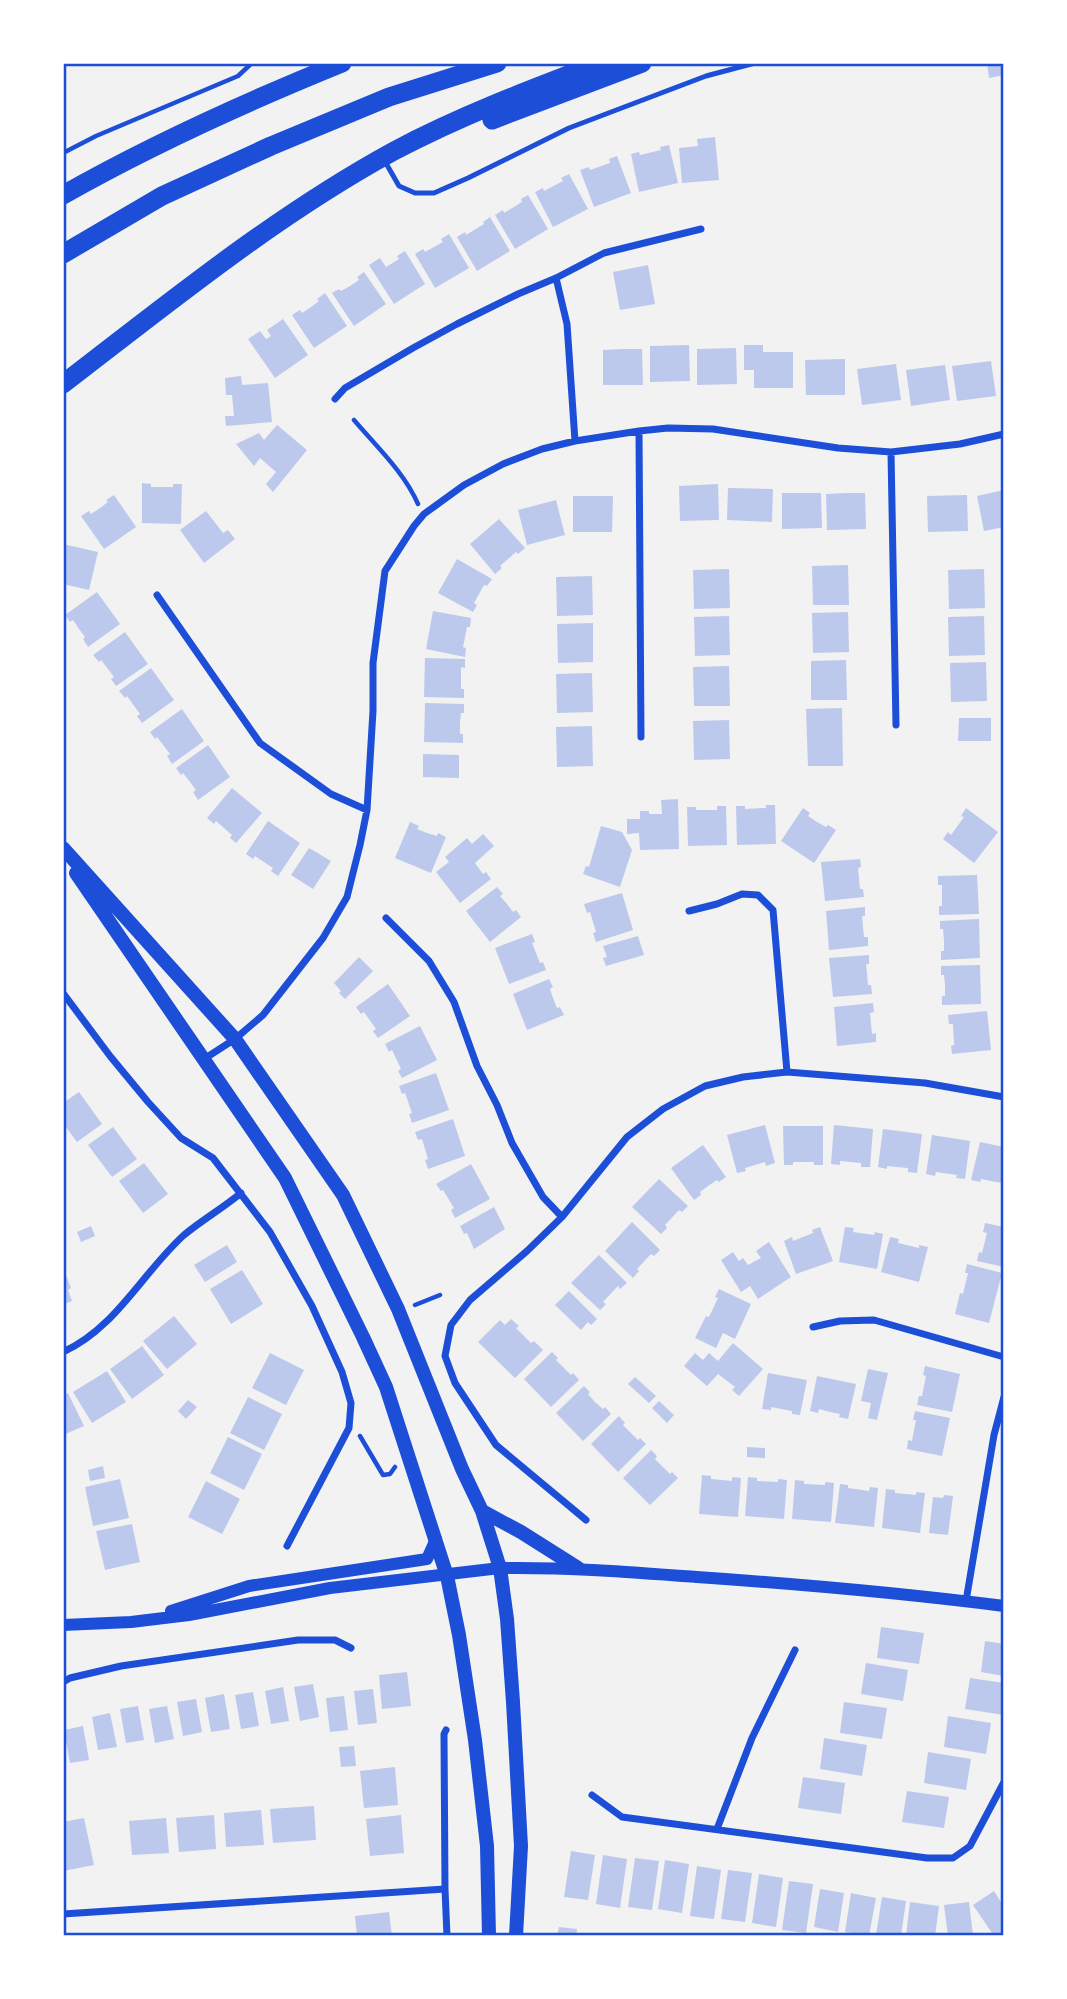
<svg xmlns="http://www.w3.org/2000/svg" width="1067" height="1999" font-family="'Source Sans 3',sans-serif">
<rect width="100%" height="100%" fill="#f2f2f2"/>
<!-- building -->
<path fill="#bdc9ec" d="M987,63h17v12l-15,3z
M715,137l4,43 -37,3 -3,-35 19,-2 -1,-7z
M669,145l9,38 -39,9 -8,-38 8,-2 1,3 21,-5 -1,-3z
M617,156l14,37 -37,14 -14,-37 9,-3 1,3 20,-7 -1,-4z
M569,174l19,35 -35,18 -18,-35 8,-4 1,3 19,-10 -2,-3z
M528,195l20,34 -33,20 -20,-34 8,-5 1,3 18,-11 -1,-3z
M490,217l20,34 -33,20 -20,-34 8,-5 1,3 18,-11 -1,-2z
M449,234l20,34 -34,20 -20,-34 8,-5 2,3 18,-10 -2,-3z
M405,251l20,33 -31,20 -25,-39 11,-7 6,9 13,-8 -2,-3z
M648,265l7,39 -35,6 -7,-38z
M364,272l22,32 -32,22 -22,-33 7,-4 2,2 9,-5 9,-6 -2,-3z
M325,293l22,33 -33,22 -22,-33 8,-5 2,3 9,-6 8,-6 -2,-2z
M283,319l25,36 -33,23 -27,-39 12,-8 6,8 5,-3 -4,-6z
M689,345l1,36 -40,1v-36z
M744,345h19v7h30v36h-39v-18h-10z
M736,348l1,36 -40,1v-36z
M623,349h19l1,36h-40v-35z
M845,359v36h-39l-1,-35z
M991,361l5,35 -39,5 -5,-35z
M896,364l5,36 -39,5 -5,-36z
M945,365l5,35 -39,6 -5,-36z
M241,376l1,9 26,-2 4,39 -46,4 -1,-10h9l-2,-21h-6l-1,-17z
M277,425l30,25 -34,42 -7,-8 10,-12 -16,-14 -6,8 -18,-22 23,-11 5,7z
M142,483l9,1v3h22v-3h9l-1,40 -39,-1z
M718,484l1,36 -39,1 -1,-35z
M728,488l45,1 -1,33 -45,-2z
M1004,490v37l-20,4 -7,-35z
M782,493h39l1,35 -40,1z
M846,493h19l1,36 -39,1 -1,-36z
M114,495l22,32 -32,22 -23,-33 8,-5 2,3 9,-6 8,-6 -2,-2z
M967,495l1,36 -40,1 -1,-36z
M573,496h40l-1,36h-39z
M556,500l9,35 -38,10 -9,-35z
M206,511l17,22 5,-3 7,9 -31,24 -24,-33z
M499,519l26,29 -7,6 -2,-2 -16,14 2,2 -7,6 -25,-30z
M63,544l35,8 -9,38 -26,-6z
M457,559l35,20 -5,7 -3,-1 -10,18 3,2 -4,7 -35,-19z
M848,565l1,40h-36l-1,-39z
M729,569l1,39 -36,1 -1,-39z
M984,569l1,39 -36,1 -1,-39z
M592,576l1,39 -36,1 -1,-39z
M97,592l23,32 -32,23 -5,-8 2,-2 -6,-8 -6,-9 -3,2 -5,-7z
M433,611l38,7 -1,9h-3l-4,20 3,1 -1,9 -39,-8z
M848,612l1,40 -36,1 -1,-40z
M729,616l1,39 -35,1 -1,-39z
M984,616l1,39 -36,1 -1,-39z
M593,623v39l-35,1 -1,-39z
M125,632l23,32 -32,22 -5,-7 3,-2 -6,-8 -7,-9 -2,2 -6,-7z
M425,658l40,1v9l-4,-1v22h3v9l-40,-1z
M846,660l1,40h-36v-39z
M986,662l1,39 -36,1 -1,-39z
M729,666l1,40h-36l-1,-39z
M151,668l23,32 -32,23 -5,-7 3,-2 -13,-18 -2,2 -6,-7z
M592,673l1,39 -36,1 -1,-39z
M425,703l39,1v9h-3l-1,10v11h3v9l-39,-1z
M842,708l1,58h-35l-2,-57z
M182,709l22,32 -32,23 -5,-8 3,-2 -13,-17 -2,2 -5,-7z
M959,718h32v23h-33z
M729,720l1,39 -36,1 -1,-39z
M592,726l1,40 -36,1 -1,-40z
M208,745l22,32 -32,23 -5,-8 3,-2 -6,-8 -7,-9 -2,2 -5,-7z
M423,754l36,1v23l-36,-1z
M232,788l30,25 -26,30 -6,-5 2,-3 -16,-14 -2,3 -7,-6z
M678,799l1,50 -39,1 -1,-17 -12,1v-15h13v-8h9v3h13l-1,-14z
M766,805h9l1,39 -39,1 -1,-39h9v3l21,-1z
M717,806h9l1,39 -39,1 -1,-39h9v3h21z
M803,808l7,5 -2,3 9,6 9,5 2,-2 8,5 -22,33 -33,-22z
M966,808l32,24 -24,31 -31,-24 5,-7 3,3 13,-18 -3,-1z
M268,821l32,22 -22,33 -7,-5 2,-3 -18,-12 -2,3 -7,-5z
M410,822l9,4 -2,3 10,4 10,3 1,-3 8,4 -15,36 -36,-15z
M601,826l21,6 10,18 -12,37 -37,-13 3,-8 3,1z
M483,834l11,12 -19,17 8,11 3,-2 5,7 -31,24 -24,-31 13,-10 -4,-5 22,-19 5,6z
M309,848l22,13 -18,28 -22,-14z
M860,859l1,8 -3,1 2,21h3l1,8 -39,4 -4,-39z
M977,875l2,39 -40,1v-9h3v-21h-4v-9z
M497,887l6,7 -3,2 7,8 6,8 3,-2 5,7 -31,25 -24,-31z
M622,893l11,37 -37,12 -3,-9 3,-1 -6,-20 -3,1 -3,-9z
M865,907v9h-3l1,11 1,10h4v9l-39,4 -3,-39z
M979,919l1,39 -39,2v-9h3v-11l-1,-11h-3v-8z
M532,934l3,8 -3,1 8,20 3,-1 3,8 -37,14 -14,-36z
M638,936l6,19 -38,11 -3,-8 4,-1 -4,-11z
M869,955v9h-3l1,10 1,11h3l1,9 -39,3 -4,-39z
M359,957l14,14 -28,28 -6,-6 2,-2 -7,-8z
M980,965l1,39 -39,1v-9h3v-11l-1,-10h-3v-9z
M549,979l4,8 -3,2 3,9 4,10 3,-1 4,8 -37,15 -14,-36z
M388,984l22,32 -32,22 -5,-7 3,-2 -12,-17 -3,2 -5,-7z
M873,1003l1,9 -4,1 2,21 4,-1v9l-39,4 -3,-39z
M987,1011l4,39 -39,4 -1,-8 3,-1 -1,-21h-4l-1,-9z
M420,1026l17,34 -35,18 -4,-7 3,-2 -9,-19 -3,2 -4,-8z
M436,1073l13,37 -37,13 -3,-9 3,-1 -7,-20 -3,1 -3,-8z
M79,1092l23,32 -25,18 -14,-19v-20z
M453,1119l12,37 -37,13 -3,-9 3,-1 -6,-20 -4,1 -3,-8z
M765,1125l10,38 -9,3 -1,-4 -20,6 1,3 -9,2 -10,-38z
M834,1125l39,4 -3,38h-9v-4l-21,-2v4l-9,-1z
M783,1126h40v39h-9v-3h-21v3h-9z
M113,1127l24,32 -25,18 -24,-32z
M883,1129l39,5 -5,39 -9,-1v-4l-11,-1 -10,-1v3l-9,-2z
M932,1135l38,6 -5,38 -9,-1 1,-3 -21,-3 -1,4 -9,-2z
M980,1142l24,5v40h-3l1,-4 -11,-2 -10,-2 -1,3 -9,-2z
M703,1145l23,32 -7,5 -2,-2 -9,6 -8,6 1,3 -7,5 -23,-32z
M144,1163l24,31 -25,19 -24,-32z
M471,1164l19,35 -35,19 -4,-8 3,-2 -11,-18 -2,1 -5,-7z
M659,1179l29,27 -6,6 -3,-2 -14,15 2,3 -6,6 -29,-27z
M494,1207l11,22 -31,20 -7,-16 -3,1 -4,-8z
M632,1222l28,28 -6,6 -3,-2 -14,15 2,2 -6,7 -28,-27z
M985,1223l19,4v40l-27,-6 2,-9 3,1 5,-20 -4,-1z
M91,1226l4,10 -14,6 -4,-10z
M820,1227l13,34 -37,13 -12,-33 8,-4 1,4 20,-8 -1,-3z
M845,1227l9,1 -1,4 21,3 1,-3 8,2 -6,35 -38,-7z
M890,1237l9,2 -1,4 21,5v-3l9,2 -9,35 -38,-10z
M769,1242l22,35 -33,22 -8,-13 -9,6 -20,-32 12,-8 6,9 4,-3 5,7 13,-7 -5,-7z
M227,1245l10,17 -32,20 -11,-17z
M599,1255l28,28 -7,6 -2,-3 -15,16 3,2 -6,6 -29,-27z
M967,1264l35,9 -13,50 -34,-9 5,-21 3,1 5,-21h-3z
M63,1267l8,21 -3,2 4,11 -9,4z
M242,1270l21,34 -32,20 -21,-35z
M719,1289l32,15 -16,35 -12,-6 -7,15 -21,-10 11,-22 3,1 9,-19 -3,-1z
M569,1291l28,28 -6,6 -3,-3 -7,8 -26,-25z
M174,1316l23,28 -30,25 -24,-28z
M511,1319l8,7 -3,2 15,15 3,-2 9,9 -28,28 -37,-36 22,-22 5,5z
M733,1343l30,26 -24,27 -7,-6 3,-3 -17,-13 -11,12 -23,-20 11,-13 8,7 6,-7 9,8z
M142,1346l22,29 -32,24 -22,-30z
M552,1352l6,6 -2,2 15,15 2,-2 6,7 -28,27 -27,-28z
M270,1353l34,17 -18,35 -34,-17z
M925,1366l35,8 -8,38 -35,-7 2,-9h3l4,-20 -3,-1z
M868,1369l20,4 -11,47 -9,-2 3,-15 -10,-2z
M107,1371l19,31 -34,21 -19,-31z
M768,1373l39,7 -7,35 -8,-1v-3l-21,-4v3l-9,-1z
M817,1376l39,8 -8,35 -9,-2 1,-3 -10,-2 -11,-3 -1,4 -8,-2z
M635,1377l21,19 -7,7 -21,-19z
M584,1386l6,6 -2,2 7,8 8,7 2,-2 6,7 -28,27 -27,-28z
M68,1393l16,33 -21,9v-40z
M248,1397l34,17 -18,36 -34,-17z
M188,1400l9,7 -11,12 -8,-8z
M659,1401l15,14 -7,8 -15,-15z
M915,1411l35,7 -8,38 -35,-7 1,-9 4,1 4,-21h-3z
M619,1416l6,7 -2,2 15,15 2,-2 6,6 -28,28 -27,-28z
M228,1437l34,17 -18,36 -34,-17z
M747,1447l18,1v10l-18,-1z
M651,1450l6,6 -2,3 15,15 2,-2 6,6 -28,27 -27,-27z
M103,1466l2,12 -15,3 -2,-11z
M702,1475l9,1v3l21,2v-4l9,1 -3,39 -39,-3z
M748,1477l9,1v3l21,1v-3l9,1 -3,39 -39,-3z
M120,1479l9,39 -36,8 -8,-39z
M795,1480l9,1v3l21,1v-3l9,1 -3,39 -39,-3z
M206,1481l34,18 -18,35 -34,-17z
M840,1484l8,1v3l21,3 1,-4 8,1 -4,39 -39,-4z
M886,1489l9,1v3l21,2v-3l9,1 -5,40 -38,-5z
M944,1495l9,1 -5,39 -19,-2 4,-36 10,1z
M132,1524l8,38 -35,8 -9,-39z
M881,1627l43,6 -5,31 -42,-6z
M985,1641l19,3v32l-23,-4z
M866,1663l42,7 -5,31 -42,-7z
M407,1672l4,34 -29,3 -3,-34z
M970,1678l34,5v32l-39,-6z
M313,1684l6,33 -19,4 -6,-34z
M283,1687l6,34 -18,3 -6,-33z
M373,1689l4,34 -19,2 -4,-34z
M253,1692l6,34 -18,3 -6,-34z
M224,1694l6,35 -19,3 -6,-34z
M344,1696l4,34 -18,2 -4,-34z
M196,1699l6,33 -19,4 -6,-34z
M844,1702l43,6 -5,31 -42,-6z
M138,1706l6,34 -18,3 -6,-34z
M167,1706l7,33 -19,4 -6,-34z
M110,1713l7,34 -19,3 -6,-33z
M948,1716l43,7 -5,31 -42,-7z
M83,1726l6,34 -19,3 -6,-33z
M824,1738l43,7 -5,31 -42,-7z
M354,1746l2,20 -15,1 -2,-20z
M928,1752l43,7 -5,31 -42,-7z
M395,1767l3,38 -34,3 -4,-37z
M803,1777l42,6 -4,31 -43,-6z
M907,1791l42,6 -5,31 -42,-6z
M314,1806l2,34 -43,3 -3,-34z
M261,1810l3,35 -38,2 -2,-34z
M214,1815l2,34 -37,3 -3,-34z
M401,1815l3,38 -34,3 -4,-37z
M84,1818l10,47 -31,6v-49z
M166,1818l3,35 -37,2 -3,-34z
M571,1851l24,4 -7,45 -24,-3z
M603,1855l24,4 -7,49 -24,-4z
M635,1858l24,3 -7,49 -24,-3z
M665,1860l24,4 -7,49 -24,-4z
M697,1866l24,4 -7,49 -24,-3z
M728,1870l24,3 -7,49 -24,-3z
M759,1874l24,4 -7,49 -24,-4z
M789,1881l24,3 -7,49 -24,-3z
M820,1889l24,4 -6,39 -24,-5z
M994,1891l10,16v29l-3,-3 -7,3 -21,-31z
M851,1893l25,5 -7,38 -24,-4z
M882,1897l24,4 -5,35 -25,-1z
M910,1902l29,4 -4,30h-29z
M969,1902l4,34h-25l-4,-31z
M389,1912l3,24h-35l-2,-20z
M559,1927l18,2 -1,7h-19z"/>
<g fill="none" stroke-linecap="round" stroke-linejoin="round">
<!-- path -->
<path stroke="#1d4ed8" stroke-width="4.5" d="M63,153l33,-17 142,-60 14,-13
M354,420c22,26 50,52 64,84
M415,1305l25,-10
M360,1436l23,39 7,-1 5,-7"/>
<!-- service -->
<path stroke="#1d4ed8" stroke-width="5" d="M387,165l12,21 16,7h19l34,-15 101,-50 137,-52 49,-13"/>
<!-- minor -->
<path stroke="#1d4ed8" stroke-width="7" d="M556,278l11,46 8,117
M335,399l10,-11 68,-40 44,-24 61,-30 38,-16 48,-25 97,-24
M639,431l2,306
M891,452l5,273
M157,595l103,148 71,51 36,16
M689,911l28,-7 25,-10 16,1 15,15 14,162
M386,918l43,43 25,41 23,64 20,39 15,38 31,54 19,20
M63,993l47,63 38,46 33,36 32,20 57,74 42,74 30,66 9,31 -2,25 -62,118
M204,1059l31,-20 28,-24 60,-77 24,-41 13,-52 7,-35 6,-99v-48l12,-92 29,-45 10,-12 40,-29 39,-21 39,-15 33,-8 64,-10 29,-3 45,1 125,19 53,4 69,-8 44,-10
M813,1327l27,-6 34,-1 130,37
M63,1352c52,-23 80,-80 121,-117 18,-15 39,-27 57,-42
M586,1520l-90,-75 -41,-62 -10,-27 6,-31 19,-25 57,-49 35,-34 65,-80 36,-28 42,-23 38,-9 44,-5 138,11 79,14
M966,1601l28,-166 10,-38
M63,1682l7,-4 51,-12 177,-26h37l16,8
M592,1795l30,22 305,41h26l17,-12 34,-64
M717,1829l35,-91 43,-88
M445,1889l2,47
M63,1914l382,-25 -1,-155 2,-4"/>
<!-- tertiary -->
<path stroke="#1d4ed8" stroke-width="12" d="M171,1611l78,-25 178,-27 9,-20
M63,1625l68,-3 58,-7 141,-27 170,-20c66,-1 131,4 197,9 102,7 205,16 307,29"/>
<!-- secondary -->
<path stroke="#1d4ed8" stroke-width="14" d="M63,848l172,191 108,156 55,114 64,160 20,42 18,57 7,51 6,83 8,144 -5,90
M76,873l209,305 78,159 23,50 61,189 12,59 16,105 12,106 2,90
M482,1511l39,21 57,36"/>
<!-- trunk -->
<path stroke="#1d4ed8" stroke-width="19" d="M492,120l150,-57
M63,195c90,-51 183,-93 279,-132
M63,254l99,-58 109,-50 118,-49 108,-34
M63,384c107,-82 212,-168 331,-233 66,-35 137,-62 206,-88"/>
</g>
<!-- border -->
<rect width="1067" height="1999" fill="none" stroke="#ffffff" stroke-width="130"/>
<rect x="65" y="65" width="937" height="1869" fill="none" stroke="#1d4ed8" stroke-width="2.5"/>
</svg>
